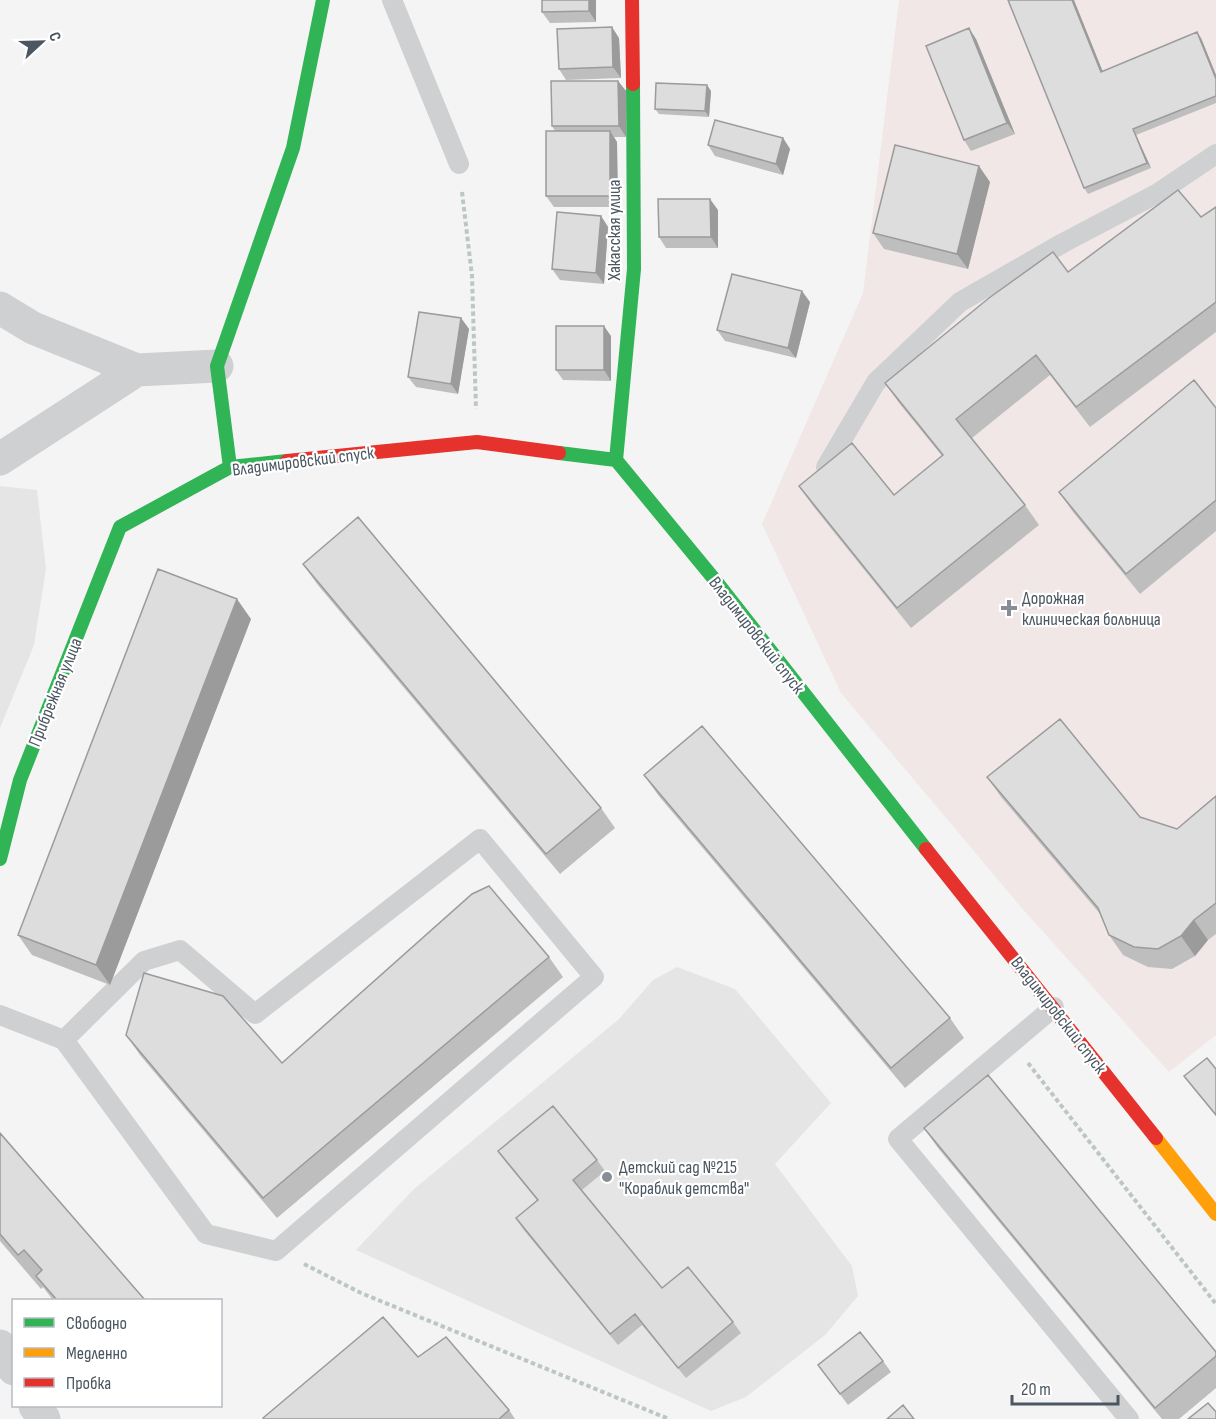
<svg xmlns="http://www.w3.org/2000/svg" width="1216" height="1419" font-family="'Sofia Sans Condensed',sans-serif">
<rect width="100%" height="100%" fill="#f4f4f4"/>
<!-- education -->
<path fill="#e6e5e6" d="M0,486l37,4 9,79 -12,76 -34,83z
M677,967l58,22 96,114 -56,61 77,102 6,30 -33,39 -79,62 -35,14 -355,-161 57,-60 206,-171 34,-39z"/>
<!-- medical -->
<path fill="#f1e7e6" d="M899,0h317v1035l-47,37 -149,-166 -179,-213 -79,-169 101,-231z"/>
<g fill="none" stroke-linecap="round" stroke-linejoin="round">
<!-- path -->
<path stroke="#bcc7c4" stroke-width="4" stroke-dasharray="4.5 3" stroke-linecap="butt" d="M462,192l10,84 4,133
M1028,1063l188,241
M304,1264l57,29 308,126"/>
<!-- lane -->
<path stroke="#ced0d2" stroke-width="20" d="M392,0l67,164
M826,467l50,-85 84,-80 103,-59 95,-50 58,-39
M1054,1007l-156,132 231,280
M0,1015l64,25 142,194 70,17 318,-274 -114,-138 -225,175 -75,-64 -36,11 -80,79"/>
<!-- street -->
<path stroke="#ced0d2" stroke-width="33" d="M0,308l33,20 104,42 80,-4
M0,459l137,-89
M0,1346l14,23
M35,1406l9,13"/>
<!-- fast -->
<path stroke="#30b455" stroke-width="14" d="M559,453l57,7 103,125 207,264
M616,460l18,-191 -1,-185
M230,467l-13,-101 76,-218 30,-148
M0,859l20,-79 100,-253 110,-60 57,-6"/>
<!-- slow -->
<path stroke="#ff9f0a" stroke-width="14" d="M1156,1138l60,76"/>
<!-- jam -->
<path stroke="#e5322d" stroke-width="14" d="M632,0l1,84
M287,461l190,-19 82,11
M926,849l230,289"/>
</g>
<!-- wall -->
<path fill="#bebebf" d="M542,0h54v22l-46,1 -8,-11z
M619,38l2,40 -55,2 -7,-11z
M1201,38l15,37v28l-80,32 15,33 -63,26 -4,-6 18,-117z
M976,39l39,95 -44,17 -7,-11z
M618,81l8,10v46h-12l3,5 1,65h-64l-8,-11 9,-65 -3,-5z
M711,91l-2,26 -50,-3 -4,-5z
M783,138l7,11 -7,26 -68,-19 -7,-11z
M990,182l-22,87 -84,-20 -11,-16z
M1216,207v125l-126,95 -40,-52 -78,63 53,67 14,20 -128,103 -98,-122 -14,-20 95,9 48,-39 -43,-53 -14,-20 183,-111 133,-55z
M718,210v38h-52l-7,-11z
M601,216l7,11 -4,57 -44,-4 -8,-11z
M810,302l-14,56 -71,-17 -8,-11z
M461,318l8,11 -11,65 -42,-7 -8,-10z
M611,336v45l-48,-1 -7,-10z
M1216,408v123l-76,63 -67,-82 -14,-20z
M303,564l298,244 14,20 -55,46 -243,-290z
M251,619l-141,366 -78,-30 -14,-20z
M644,775l306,243 14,20 -59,50 -247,-293z
M987,777l153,40 37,12 39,-33v138l-8,6 -13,16 -23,13 -24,-2 -25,-12 -14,-20 -8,-20 -100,-118z
M549,957l14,20 -286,241 -137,-163 -14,-20 156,28z
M1216,1069v47l-32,-40z
M924,1128l292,224v36l-37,31h-17l-224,-271z
M0,1133l145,167h-92l-10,-13 -2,2 -41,-48z
M498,1151l99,9 8,11 -23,19 80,98 71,34 8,11 -55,45 -44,-53 -24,20 -95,-116 -7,-11 21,-18 -31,-38z
M418,1357l91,53 6,9h-251z
M883,1361l8,11 -43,33 -30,-40z"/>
<!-- shaded-wall -->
<path fill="#9b9b9b" d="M589,0h7v22l-7,-11z
M1072,0h2l31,77 -4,-5z
M612,27l7,11 2,40 -8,-11z
M969,28l7,11 39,95 -8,-11z
M1197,32l4,6 15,37v4z
M618,81l8,10v46l-7,-11z
M707,85l4,6 -2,26 -4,-6z
M1133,129l3,6 15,33 -4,-5z
M610,131l7,11 1,65 -8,-11z
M783,138l7,11 -7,26 -7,-11z
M979,166l11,16 -22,87 -11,-15z
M710,199l8,11v38l-7,-11z
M601,216l7,11 -4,57 -8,-11z
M802,291l8,11 -14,56 -8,-10z
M461,318l8,11 -11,65 -7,-10z
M604,326l7,10v45l-7,-11z
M237,599l14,20 -141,366 -14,-20z
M1194,920l14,20 -13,16 -14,-20z"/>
<!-- building -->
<path fill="#ddddde" stroke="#9b9b9b" stroke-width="1.5" d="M542,0h47v11l-47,1z
M1008,0h64l29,72 96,-40 19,47v17l-83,33 14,34 -63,25z
M612,27l1,40 -54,2 -2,-40z
M969,28l38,95 -43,17 -38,-94z
M551,81h67l1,45h-67z
M656,83l51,2 -2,26 -50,-2z
M715,120l68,18 -7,26 -68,-19z
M546,131h64v65h-64z
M895,145l84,21 -22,88 -84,-21z
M1178,190l23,27 15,-10v95l-140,105 -40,-52 -80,64 69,86 -128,103 -98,-122 53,-43 42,52 49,-40 -58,-72 104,-85 64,-46 15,20z
M658,199h52l1,38h-52z
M557,212l44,4 -5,57 -44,-4z
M732,274l70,17 -14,57 -71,-18z
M419,312l42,6 -10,66 -43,-7z
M556,326h48v44h-48z
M1194,380l22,28v93h-1l-89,73 -67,-82z
M358,517l243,291 -55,46 -243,-290z
M158,569l79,30 -141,366 -78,-30z
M1060,719l80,98 37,12 39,-33v107l-22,17 -13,16 -23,13 -24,-2 -25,-12 -11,-27 -111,-131z
M702,726l248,292 -59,50 -247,-293z
M489,886l60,71 -286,241 -137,-163 18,-62 79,23 59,67 190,-169z
M1207,1058l9,11v46l-32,-39z
M988,1075l228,277v4l-61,52 -231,-280z
M553,1106l44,54 -24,20 89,108 26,-21 45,55 -55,46 -43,-54 -25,20 -94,-116 22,-18 -40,-49z
M0,1133l145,167h-88l-21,-24 6,-6 -18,-20 -6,5 -18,-21z
M383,1317l35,40 28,-20 63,73 -10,9h-235l-1,-1z
M860,1332l23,29 -43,33 -22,-29z
M1208,1403l8,9v7h-28z
M903,1405l11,14h-27z"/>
<!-- markers -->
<g fill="#868d94" stroke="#fff" stroke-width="2">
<path d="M1006 599h6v6h6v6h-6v6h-6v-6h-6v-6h6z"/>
<circle cx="607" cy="1177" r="6"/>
</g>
<g text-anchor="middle" stroke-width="4.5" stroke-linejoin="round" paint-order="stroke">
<!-- street labels -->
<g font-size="18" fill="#4a5661" stroke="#fff">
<text transform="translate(614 230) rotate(-90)" y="6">Хакасская улица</text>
<text transform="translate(303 461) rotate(-7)" y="6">Владимировский спуск</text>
<text transform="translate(757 635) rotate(52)" y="6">Владимировский спуск</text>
<text transform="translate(55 692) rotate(-68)" y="6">Прибрежная улица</text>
<text transform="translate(1059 1015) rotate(52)" y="6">Владимировский спуск</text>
</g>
<!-- poi labels -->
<g font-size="18" fill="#4a5661" stroke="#fff" text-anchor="start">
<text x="1022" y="604">Дорожная<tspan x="1022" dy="21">клиническая больница</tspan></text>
<text x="619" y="1173">Детский сад №215<tspan x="619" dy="21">"Кораблик детства"</tspan></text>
</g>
</g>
<!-- legend -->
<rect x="12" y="1299" width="210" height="108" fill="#ffffff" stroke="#b7bbc0" stroke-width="1.5"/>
<rect x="24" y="1318" width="30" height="9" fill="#30b455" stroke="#b7bbc0" stroke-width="1.5"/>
<text x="66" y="1329" font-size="18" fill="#4a5661">Свободно</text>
<rect x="24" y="1348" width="30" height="9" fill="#ff9f0a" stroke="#b7bbc0" stroke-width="1.5"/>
<text x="66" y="1359" font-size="18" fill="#4a5661">Медленно</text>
<rect x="24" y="1378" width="30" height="9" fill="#e5322d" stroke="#b7bbc0" stroke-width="1.5"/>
<text x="66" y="1389" font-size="18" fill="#4a5661">Пробка</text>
<!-- north arrow -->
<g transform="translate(42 42) rotate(68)" stroke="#ffffff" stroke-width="4.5" paint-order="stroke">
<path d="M0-4.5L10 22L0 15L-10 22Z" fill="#4a5661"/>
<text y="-9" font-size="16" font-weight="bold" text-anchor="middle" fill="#4a5661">С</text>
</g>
<!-- scale -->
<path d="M1012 1395v9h106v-9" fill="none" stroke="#4a5661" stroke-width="3"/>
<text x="1021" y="1395" font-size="18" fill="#4a5661" stroke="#ffffff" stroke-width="4.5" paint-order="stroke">20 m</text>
</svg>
